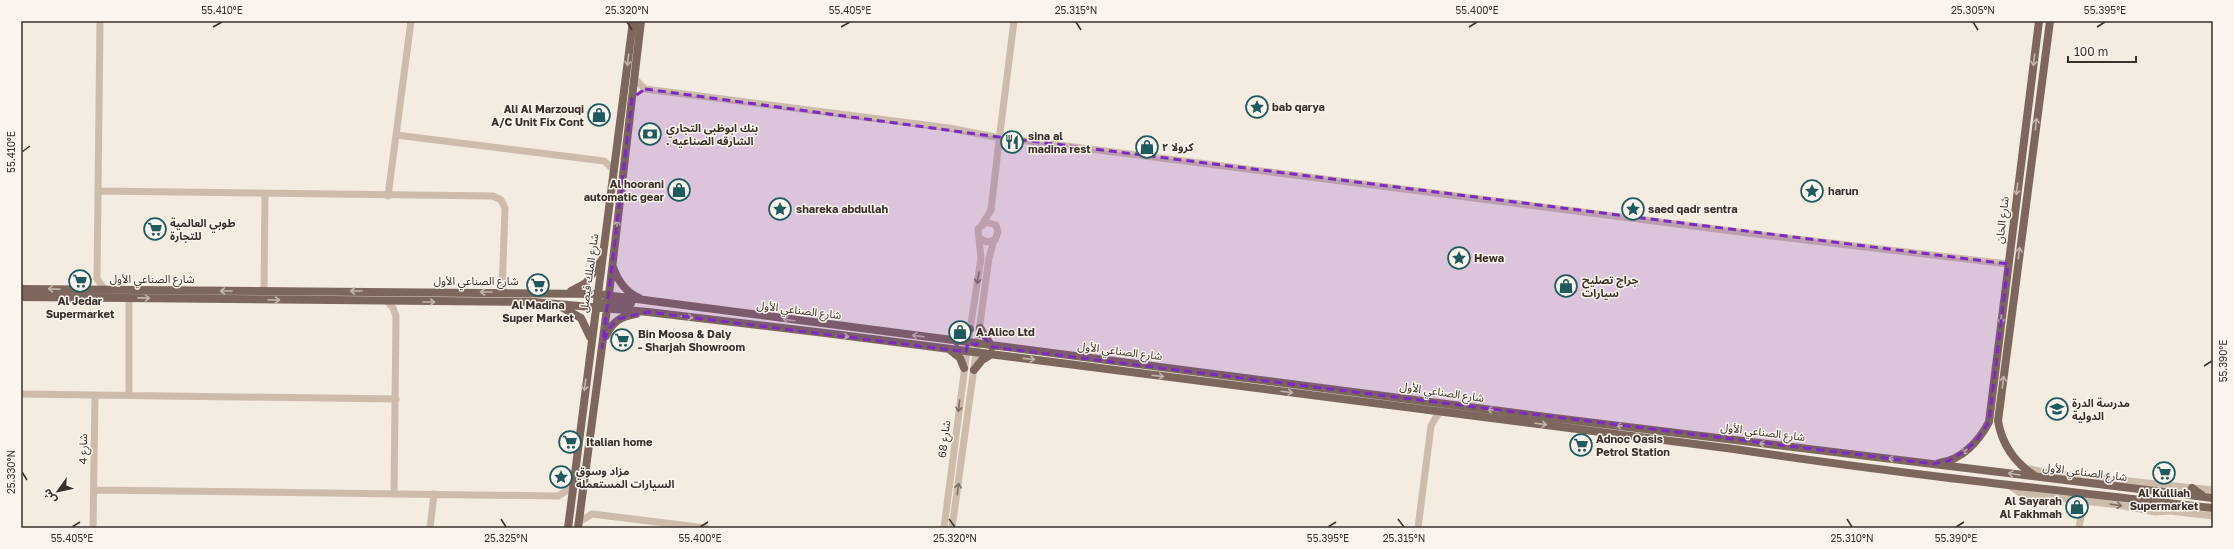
<svg xmlns="http://www.w3.org/2000/svg" width="2234" height="549" font-family="'Golos Text','Noto Sans Arabic',sans-serif">
<rect width="100%" height="100%" fill="#f4ebe1"/>
<g fill="none" stroke-linecap="round" stroke-linejoin="round">
<!-- minor -->
<path stroke="#cdbbac" stroke-width="7" d="M100,21l-3,258 8,11
M634,78l11,11 304,39 46,9
M1000,133l14,-112
M396,135l208,26 10,9
M1004,138l759,97 245,29
M98,191l395,5 8,4 4,8 -3,84
M388,196l23,-175
M983,223l8,-13 8,-69
M264,291l1,-97
M387,301l6,7 3,8 -2,178
M21,394l375,5
M129,395v-97
M2025,468l19,4 169,18
M2010,486l12,8 97,11 36,7 15,-1 43,5
M94,490l464,6 15,-9
M2079,501l3,8 -3,19
M579,522l13,-8 114,14
M93,528l2,-133
M430,528l4,-34
M944,528l24,-185 13,-85 -3,-29 8,-7 10,3 2,7 -3,8 -8,2 -6,-3
M952,528l37,-270 5,-18
M1418,528l13,-102 5,-9 5,-5"/>
<!-- major -->
<path stroke="#7d675c" stroke-width="8" d="M613,267c5,14 12,25 26,31
M21,289l577,5 948,123 667,81
M571,291l15,-8 15,-22
M21,297l513,5 114,10 177,21 909,116c159,24 319,41 479,59
M603,303h28
M563,308l18,10 9,19
M980,328l12,19
M606,336c6,-14 15,-20 30,-22
M957,342l13,-13
M950,350l10,8 4,10
M974,370l8,-10 8,-5
M1939,463c23,-3 40,-22 50,-41l50,-401
M2035,476c-20,-13 -33,-32 -37,-55l52,-400
M2192,488l11,8
M568,528l65,-507
M578,528l32,-242 31,-265"/>
</g>
<!-- one-way arrows -->
<defs><path id="oneway-shaft" d="M-6 0H5M1.5-3L5.5 0L1.5 3" fill="none" stroke-width="1.6" stroke-linecap="round" stroke-linejoin="round"/></defs>
<g stroke="#c2b5ac">
<use href="#oneway-shaft" transform="translate(628 60) rotate(97)"/>
<use href="#oneway-shaft" transform="translate(2034 60) rotate(97)"/>
<use href="#oneway-shaft" transform="translate(2036 124) rotate(-83)"/>
<use href="#oneway-shaft" transform="translate(2017 189) rotate(97)"/>
<use href="#oneway-shaft" transform="translate(617 226) rotate(-83)"/>
<use href="#oneway-shaft" transform="translate(2019 253) rotate(-83)"/>
<use href="#oneway-shaft" transform="translate(54 289) rotate(-179)"/>
<use href="#oneway-shaft" transform="translate(226 291) rotate(-180)"/>
<use href="#oneway-shaft" transform="translate(356 291) rotate(-180)"/>
<use href="#oneway-shaft" transform="translate(486 292) rotate(-180)"/>
<use href="#oneway-shaft" transform="translate(144 298) rotate(1)"/>
<use href="#oneway-shaft" transform="translate(274 300)"/>
<use href="#oneway-shaft" transform="translate(429 302)"/>
<use href="#oneway-shaft" transform="translate(687 317) rotate(7)"/>
<use href="#oneway-shaft" transform="translate(2001 318) rotate(97)"/>
<use href="#oneway-shaft" transform="translate(789 320) rotate(-173)"/>
<use href="#oneway-shaft" transform="translate(843 336) rotate(7)"/>
<use href="#oneway-shaft" transform="translate(918 336) rotate(-172)"/>
<use href="#oneway-shaft" transform="translate(1029 359) rotate(6)"/>
<use href="#oneway-shaft" transform="translate(1158 376) rotate(7)"/>
<use href="#oneway-shaft" transform="translate(2003 382) rotate(-83)"/>
<use href="#oneway-shaft" transform="translate(585 385) rotate(97)"/>
<use href="#oneway-shaft" transform="translate(1287 392) rotate(7)"/>
<use href="#oneway-shaft" transform="translate(1493 410) rotate(-172)"/>
<use href="#oneway-shaft" transform="translate(1541 424) rotate(7)"/>
<use href="#oneway-shaft" transform="translate(1622 426) rotate(-173)"/>
<use href="#oneway-shaft" transform="translate(1765 444) rotate(-173)"/>
<use href="#oneway-shaft" transform="translate(1966 450) rotate(144)"/>
<use href="#oneway-shaft" transform="translate(1894 459) rotate(-173)"/>
<use href="#oneway-shaft" transform="translate(2014 474) rotate(-171)"/>
</g>
<g stroke="#7d6f65">
<use href="#oneway-shaft" transform="translate(978 278) rotate(99)"/>
<use href="#oneway-shaft" transform="translate(959 406) rotate(97)"/>
<use href="#oneway-shaft" transform="translate(958 489) rotate(-82)"/>
<use href="#oneway-shaft" transform="translate(2116 505) rotate(8)"/>
</g>
<!-- marked area -->
<path fill="#7b2cbf" fill-opacity="0.2" stroke="#7b2cbf" stroke-width="3" stroke-dasharray="8 5" stroke-linejoin="round" d="M645,89l354,48 1009,127 -19,158 -12,18 -12,11 -17,10 -15,3 -941,-117 -13,-16 -2,14 -9,-2 -2,9 -318,-40 -30,7 -10,11 -6,18 30,-250z"/>
<!-- ticks -->
<path fill="none" stroke="#3b302b" stroke-width="1.5" d="M627,22l5,8M1076,22l5,8M1973,22l5,8M213,27l9,-5M841,27l9,-5M1469,27l8,-5M2097,27l8,-5M22,152l8,-6M2204,366l8,-5M22,472l5,8M501,519l5,8M949,519l6,8M1398,519l6,8M1847,519l5,8M72,527l8,-5M700,527l8,-5M1328,527l8,-5M1956,527l8,-5"/>
<!-- icons -->
<defs>
<g id="sight-ring" transform="scale(1.15)"><circle r="9.5" fill="#fbf5ee" stroke="#1f5a5e" stroke-width="1.5"/><path d="M0-6L1.8-2.2L6-1.7L2.9 1.2L3.7 5.4L0 3.3L-3.7 5.4L-2.9 1.2L-6-1.7L-1.8-2.2Z" fill="#1f5a5e"/></g>
<g id="shop-ring" transform="scale(1.15)"><circle r="9.5" fill="#fbf5ee" stroke="#1f5a5e" stroke-width="1.5"/><path d="M-5-2.5h2.3a2.7 3.5 0 0 1 5.4 0H5L5.5 6h-11ZM-1.5-2.5h3a1.5 2.3 0 0 0-3 0Z" fill="#1f5a5e"/></g>
<g id="bank-ring" transform="scale(1.15)"><circle r="9.5" fill="#fbf5ee" stroke="#1f5a5e" stroke-width="1.5"/><path d="M-6-4H6V4H-6ZM0-2.3a2.3 2.3 0 1 0 0 4.6a2.3 2.3 0 1 0 0-4.6Z" fill="#1f5a5e"/></g>
<g id="restaurant-ring" transform="scale(1.15)"><circle r="9.5" fill="#fbf5ee" stroke="#1f5a5e" stroke-width="1.5"/><path d="M-5-6h1v4h1v-4h1v4h1v-4h1v5L-1.5 .5V6h-2V.5L-5-1ZM5-6V6H3V1.5H1.5Q1.5-4 5-6Z" fill="#1f5a5e"/></g>
<g id="supermarket-ring" transform="scale(1.15)"><circle r="9.5" fill="#fbf5ee" stroke="#1f5a5e" stroke-width="1.5"/><path d="M-6-5.5h2.5l.6 2H6L4.5 2H-2.5L-4.4-4H-6ZM-1.5 3.2a1.3 1.3 0 1 0 .1 0ZM3 3.2a1.3 1.3 0 1 0 .1 0Z" fill="#1f5a5e"/></g>
<g id="school-ring" transform="scale(1.15)"><circle r="9.5" fill="#fbf5ee" stroke="#1f5a5e" stroke-width="1.5"/><path d="M0-5L7-2L0 1L-7-2ZM-4 1L0 2.5L4 1V4Q0 6-4 4Z" fill="#1f5a5e"/></g>
</defs>
<g fill-rule="evenodd">
<use href="#sight-ring" x="1257" y="107"/>
<use href="#shop-ring" x="599" y="115"/>
<use href="#bank-ring" x="650" y="134"/>
<use href="#restaurant-ring" x="1012" y="142"/>
<use href="#shop-ring" x="1147" y="147"/>
<use href="#shop-ring" x="679" y="190"/>
<use href="#sight-ring" x="1812" y="191"/>
<use href="#sight-ring" x="780" y="209"/>
<use href="#sight-ring" x="1633" y="209"/>
<use href="#supermarket-ring" x="155" y="229"/>
<use href="#sight-ring" x="1459" y="258"/>
<use href="#supermarket-ring" x="80" y="281"/>
<use href="#supermarket-ring" x="538" y="285"/>
<use href="#shop-ring" x="1566" y="286"/>
<use href="#shop-ring" x="960" y="332"/>
<use href="#supermarket-ring" x="622" y="340"/>
<use href="#school-ring" x="2057" y="409"/>
<use href="#supermarket-ring" x="570" y="442"/>
<use href="#supermarket-ring" x="1581" y="445"/>
<use href="#supermarket-ring" x="2164" y="473"/>
<use href="#sight-ring" x="561" y="477"/>
<use href="#shop-ring" x="2077" y="507"/>
</g>
<g text-anchor="middle" stroke-width="3" stroke-linejoin="round" paint-order="stroke">
<!-- poi labels -->
<g font-size="11" font-weight="bold" fill="#3b302b" stroke="#fbf5ee" text-anchor="start">
<text x="1272" y="111">bab qarya</text>
<text x="584" y="113" text-anchor="end">Ali Al Marzouqi<tspan x="584" dy="13">A/C Unit Fix Cont</tspan></text>
<text x="666" y="132">بنك ابوظبي التجاري<tspan x="666" dy="13">. الشارقه الصناعيه</tspan></text>
<text x="1028" y="140">sina al<tspan x="1028" dy="13">madina rest</tspan></text>
<text x="1162" y="151">كرولا ٢</text>
<text x="664" y="188" text-anchor="end">Al hoorani<tspan x="664" dy="13">automatic gear</tspan></text>
<text x="1828" y="195">harun</text>
<text x="796" y="213">shareka abdullah</text>
<text x="1648" y="213">saed qadr sentra</text>
<text x="170" y="227">طوبي العالمية<tspan x="170" dy="13">للتجارة</tspan></text>
<text x="1474" y="262">Hewa</text>
<text x="1582" y="284">جراج تصليح<tspan x="1582" dy="13">سيارات</tspan></text>
<text x="80" y="305" text-anchor="middle">Al Jedar<tspan x="80" dy="13">Supermarket</tspan></text>
<text x="538" y="309" text-anchor="middle">Al Madina<tspan x="538" dy="13">Super Market</tspan></text>
<text x="976" y="336">A.Alico Ltd</text>
<text x="638" y="338">Bin Moosa &amp; Daly<tspan x="638" dy="13">- Sharjah Showroom</tspan></text>
<text x="2072" y="407">مدرسة الدرة<tspan x="2072" dy="13">الدولية</tspan></text>
<text x="1596" y="443">Adnoc Oasis<tspan x="1596" dy="13">Petrol Station</tspan></text>
<text x="586" y="446">Italian home</text>
<text x="576" y="475">مزاد وسوق<tspan x="576" dy="13">السيارات المستعملة</tspan></text>
<text x="2164" y="497" text-anchor="middle">Al Kulliah<tspan x="2164" dy="13">Supermarket</tspan></text>
<text x="2062" y="505" text-anchor="end">Al Sayarah<tspan x="2062" dy="13">Al Fakhmah</tspan></text>
</g>
<!-- street labels -->
<g font-size="11" fill="#3b302b" stroke="#fbf5ee">
<text transform="translate(2002 220) rotate(-83)" y="4">شارع الخان</text>
<text transform="translate(589 273) rotate(-82)" y="4">شارع الملك فيصل</text>
<text x="152" y="283">شارع الصناعي الأول</text>
<text x="476" y="285">شارع الصناعي الأول</text>
<text transform="translate(799 310) rotate(7)" y="4">شارع الصناعي الأول</text>
<text transform="translate(1120 351) rotate(7)" y="4">شارع الصناعي الأول</text>
<text transform="translate(1442 392) rotate(8)" y="4">شارع الصناعي الأول</text>
<text transform="translate(1763 432) rotate(7)" y="4">شارع الصناعي الأول</text>
<text transform="translate(944 439) rotate(-83)" y="4">شارع 68</text>
<text transform="translate(83 449) rotate(-89)" y="4">شارع 4</text>
<text transform="translate(2085 472) rotate(7)" y="4">شارع الصناعي الأول</text>
</g>
</g>
<!-- border -->
<rect width="2234" height="549" fill="none" stroke="#fbf5ee" stroke-width="44"/>
<!-- north arrow -->
<g transform="translate(58 491) rotate(237)" stroke="#fbf5ee" stroke-width="3" paint-order="stroke">
<path d="M0-3L7 15L0 10L-7 15Z" fill="#3b302b"/>
<text y="-6" font-size="11" font-weight="bold" text-anchor="middle" fill="#3b302b">ش</text>
</g>
<!-- scale -->
<path d="M2068 56v6h68v-6" fill="none" stroke="#3b302b" stroke-width="2"/>
<text x="2074" y="56" font-size="12" fill="#3b302b" stroke="#fbf5ee" stroke-width="3" paint-order="stroke">100 m</text>
<rect x="22" y="22" width="2190" height="505" fill="none" stroke="#3b302b" stroke-width="1.5"/>
<g font-size="10" text-anchor="middle" fill="#3b302b">
<text x="222" y="14">55.410°E</text>
<text x="627" y="14">25.320°N</text>
<text x="850" y="14">55.405°E</text>
<text x="1076" y="14">25.315°N</text>
<text x="1477" y="14">55.400°E</text>
<text x="1973" y="14">25.305°N</text>
<text x="2105" y="14">55.395°E</text>
<text transform="translate(11 152) rotate(-90)" y="4">55.410°E</text>
<text transform="translate(2223 361) rotate(-90)" y="4">55.390°E</text>
<text transform="translate(11 472) rotate(-90)" y="4">25.330°N</text>
<text x="72" y="542">55.405°E</text>
<text x="506" y="542">25.325°N</text>
<text x="700" y="542">55.400°E</text>
<text x="955" y="542">25.320°N</text>
<text x="1328" y="542">55.395°E</text>
<text x="1404" y="542">25.315°N</text>
<text x="1852" y="542">25.310°N</text>
<text x="1956" y="542">55.390°E</text>
</g>
</svg>
